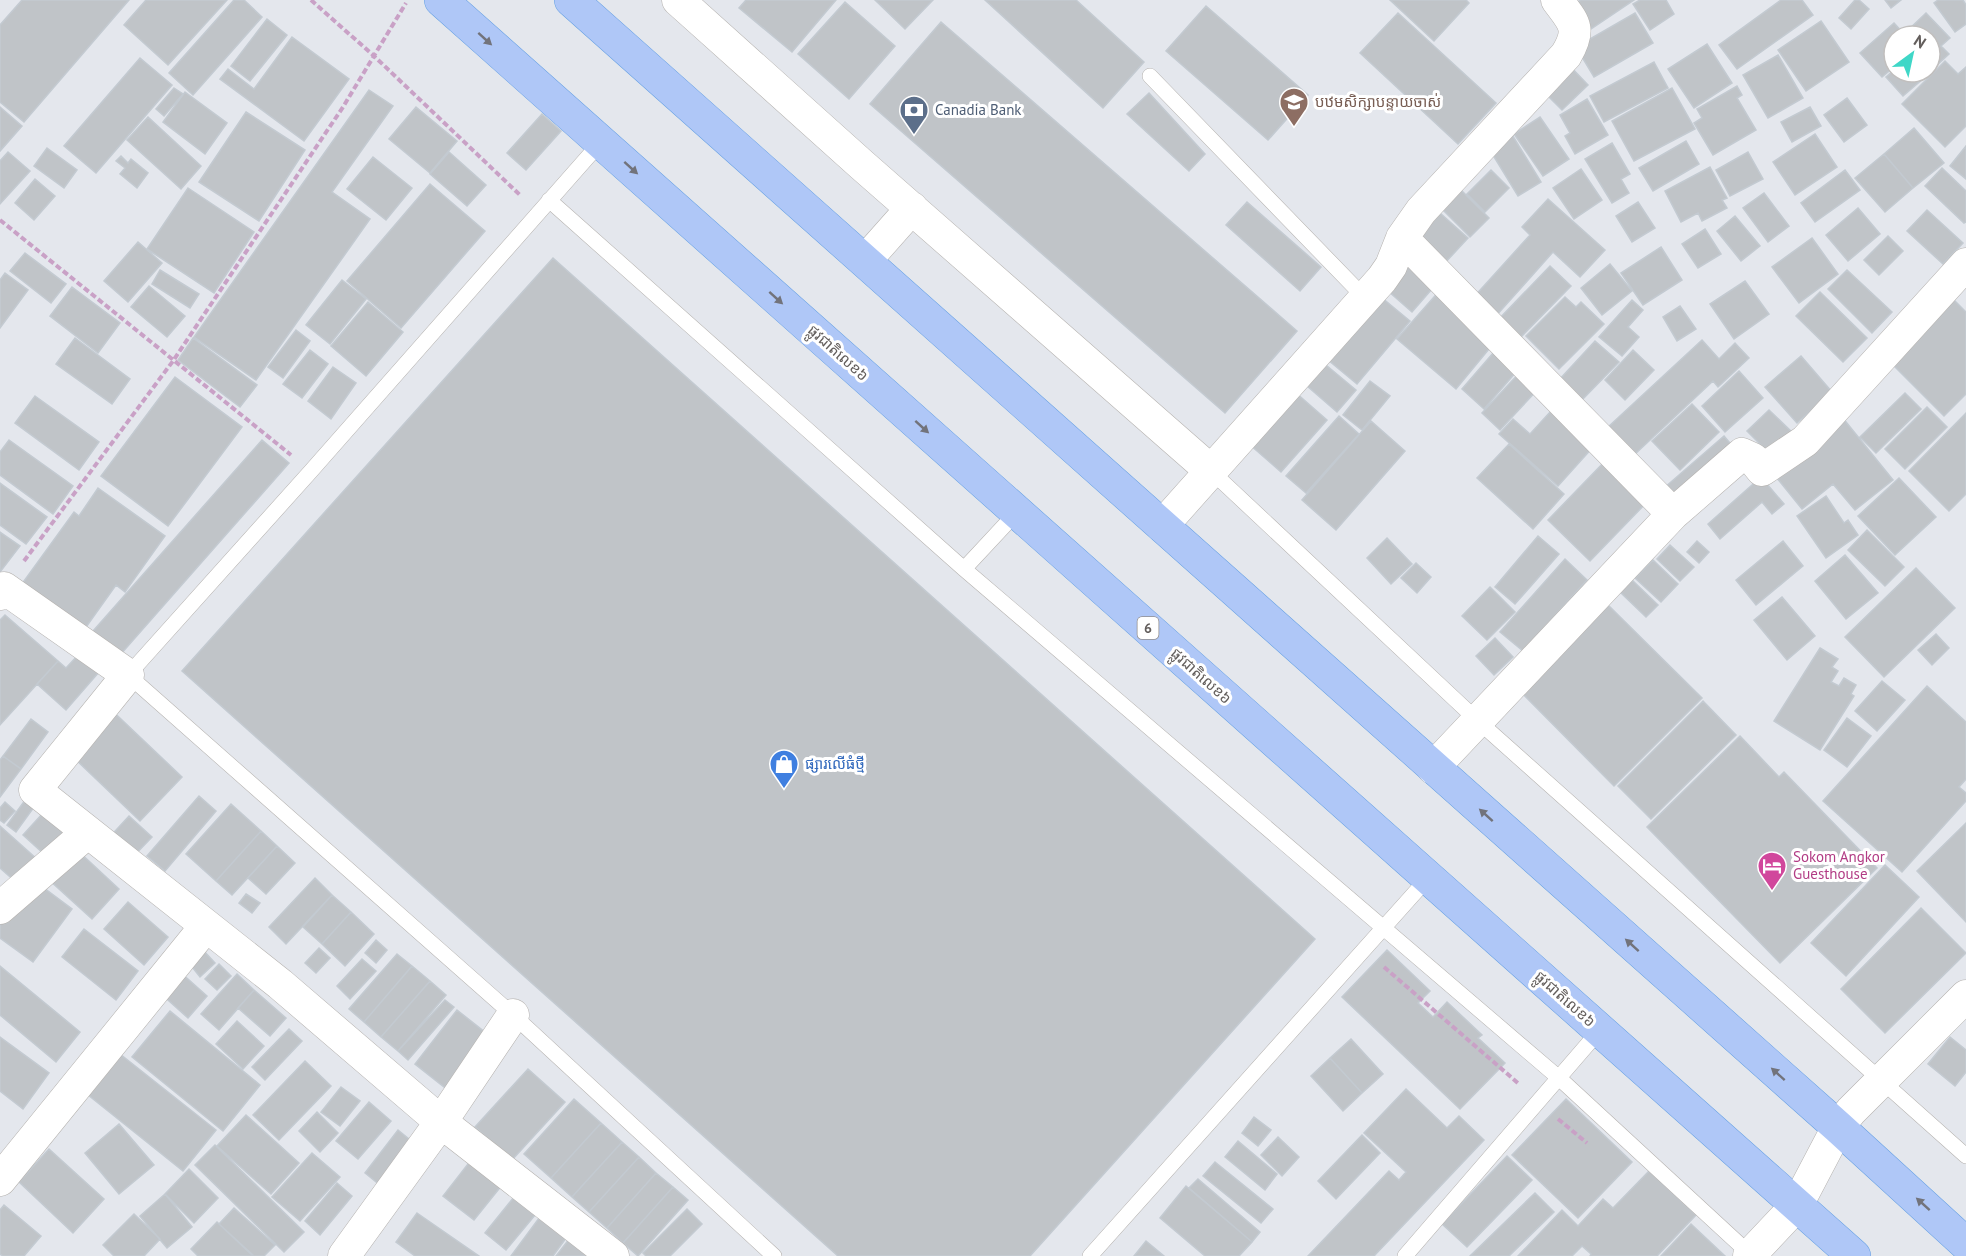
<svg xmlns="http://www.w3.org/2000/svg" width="1966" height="1256" font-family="'PT Sans','Noto Sans Khmer',sans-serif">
<rect width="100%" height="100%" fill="#e4e7ed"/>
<!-- building -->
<path fill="#c0c4c8" stroke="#c3cad1" stroke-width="1.5" d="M22,0h107l-105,122 -24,-20v-77z
M146,0h81l-59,65 -44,-40z
M234,0h10l18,17 -69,78 -24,-22z
M746,0h90l-44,52 -53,-44z
M875,0h58l-28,29z
M985,0h91l68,62 -41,46z
M1390,0h76l3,3 -35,38z
M1581,0h53l-43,29 -17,-25z
M1640,0h26l8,14 -24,16 -17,-26z
M1781,0h21l11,15 -76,54 -18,-24z
M1855,0h4l10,9 -18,20 -12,-11z
M1885,0h16l-10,8z
M1938,0h25l3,5v19l-11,8 -21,-29z
M845,2l50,44 -46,53 -51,-45z
M1206,6l102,89 -40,45 -102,-89z
M1398,13l98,90 -38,41 -98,-91z
M1635,13l18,30 -59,34 -18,-30z
M1926,13l24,25 -9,8 8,8 -13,12 -6,-6v-24h-22l-3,-3z
M267,19l20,16 -37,46 -19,-15z
M1821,21l28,41 -43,29 -28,-41z
M941,22l356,309 -72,82 -355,-309z
M1894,23l12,13h-12v31l-12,10 -22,-24z
M292,37l57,42 -45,62 -84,-62 8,-10 26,20z
M1707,44l25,39 -38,25 -26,-39z
M1778,55l25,43 -35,20 -25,-43z
M140,58l32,27 -76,88 -32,-27z
M1945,61l13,13 8,-7v59l-21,21 -43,-43z
M1654,62l14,26 -64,34 -14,-26z
M1567,63l21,22 -26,25 -21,-21z
M1930,68l2,3 -29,25 -17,-19 8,-7v2h36z
M1737,86l5,9 -5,3 19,32 -43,25 -19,-32 8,-5 -5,-9z
M174,88l9,6 -19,22 -8,-7z
M1672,88l23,41 -61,32 -22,-40z
M369,90l24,16 -61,86 38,27 -114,161 -62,-43z
M185,92l42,31 -22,31 -42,-32z
M1149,93l56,61 -16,17 -62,-57z
M1847,98l20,27 -23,17 -20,-27z
M1587,99l21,36 -33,19 -10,-18 5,-3 -10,-18z
M0,107l22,19 -22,25z
M416,107l41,34 -27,32 -41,-34z
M1810,107l11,19 -29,16 -11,-20z
M246,112l59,38 -46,71 -60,-39z
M542,114l19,17 -35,39 -19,-17z
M148,117l53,49 -20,23 -54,-49z
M1540,117l29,42 -26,17 -29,-42z
M1914,128l30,35 -31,25 -29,-34z
M1511,133l30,49 -23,14 -30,-49z
M1815,134l22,33 -42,28 -22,-33z
M1686,141l13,23 -46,27 -14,-23z
M1612,143l18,31 -9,5 8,14 -17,10 -27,-44z
M1966,146v33l-16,-13z
M47,148l30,22 -13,18 -30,-22z
M8,152l22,19 -30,33v-43z
M449,152l37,33 -19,21 -37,-32z
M1748,152l15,27 -33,17 -14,-26z
M1884,154l29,34 -28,24 -30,-34z
M121,156l7,7 3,-4 17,14 -11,15 -17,-14 5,-6 -9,-7z
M373,157l39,31 -26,32 -39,-31z
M1710,167l17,31 -5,2 5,8 -25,13 -4,-8 -17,9 -16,-31z
M1942,168l24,23v31l-2,1 -39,-37z
M1581,169l21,31 -28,19 -21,-31z
M1491,170l18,18 -24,24 -18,-18z
M1845,170l15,20 -45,32 -14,-19z
M35,179l20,17 -21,24 -19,-17z
M430,184l55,47 -84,97 -54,-47z
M188,188l66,44 -40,61 -67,-44z
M1461,190l28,28 -19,19 -28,-28z
M1764,193l25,33 -21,16 -25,-34z
M1548,199l57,51 -25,27 -27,-25 -58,65 -22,-19 57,-63 -8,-8z
M1247,202l74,65 -21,24 -74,-66z
M1638,202l17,26 -23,14 -16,-26z
M1858,208l22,26 -32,27 -22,-26z
M1927,210l36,33 -20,21 -36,-33z
M1440,213l28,25 -25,27 -28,-25z
M1735,216l25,30 -19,15 -24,-30z
M1705,229l16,25 -23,14 -16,-24z
M1888,236l15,15 -24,24 -15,-15z
M1812,238l26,36 -39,29 -27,-36z
M138,242l24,21 -34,39 -24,-21z
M1661,247l21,33 -39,25 -22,-32z
M25,253l41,31 -15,19 -41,-32z
M553,258l762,681 -285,317h-192l-656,-585z
M1413,261l25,21 -26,30 -24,-21z
M1610,264l22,27 -30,24 -21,-27z
M1550,266l21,20 -53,54 -21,-19z
M160,270l39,24 -9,14 -38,-24z
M1847,270l45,42 -20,21 -44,-44z
M5,273l23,17 -28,38v-48z
M342,280l24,19 -36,45 -24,-19z
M1745,281l24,33 -35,25 -24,-35z
M149,286l36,30 -18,21 -36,-30z
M72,287l48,36 -22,30 -48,-37z
M1441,289l57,49 -42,51 -59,-50z
M1820,292l47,46 -24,24 -47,-46z
M1947,293l19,19v82l-22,22 -53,-53z
M1381,297l29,24 -53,63 -29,-24z
M1565,297l11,10 5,-5 23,22 -45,45 -33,-33z
M1632,300l11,10 -15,17 11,10 -17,19 -23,-19z
M368,302l35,30 -37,44 -35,-30z
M1680,306l16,23 -19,12 -14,-24z
M296,330l14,11 -27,37 -15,-11z
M75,338l55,41 -18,25 -56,-40z
M193,338l64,47 -17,22 -62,-47z
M1702,340l17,19 16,-16 14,15 -31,29 -5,-6 -80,75 -26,-28z
M1595,341l24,21 -38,39 -22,-21z
M1500,345l23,19 -39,45 -22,-20z
M310,350l18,14 -26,34 -19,-14z
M1633,350l21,20 -29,30 -20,-20z
M1801,356l31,36 -35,31 -32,-36z
M1326,365l30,25 -19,22 -30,-26z
M333,367l23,16 -25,36 -23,-18z
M1522,370l18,17 -40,43 -18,-17z
M1739,371l24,27 -38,34 -23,-26z
M175,377l67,50 -74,99 -67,-50z
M1370,381l20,15 -28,34 -19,-15z
M1295,392l32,28 -46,52 -32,-28z
M1905,393l16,16 -45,44 -16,-16z
M35,396l64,46 -20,28 -64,-47z
M1692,404l27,28 -39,38 -28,-29z
M1927,407l20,20 -42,42 -20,-20z
M1769,410l26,25 -22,22 -26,-26z
M1551,411l42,36 -35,39 -59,-52 14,-15 17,15z
M1966,413v81l-17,17 -40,-40z
M1339,416l20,18 -53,59 -20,-17z
M1842,417l51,63 -38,30 -22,-26 -31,25 -29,-36z
M1371,421l34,30 -69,79 -34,-30z
M1724,436l16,19 -60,52 -16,-19z
M9,440l64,46 -20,28 -53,-39v-23z
M262,440l27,23 -176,200 -27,-24z
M1509,444l55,50 -31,35 -56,-51z
M1607,459l42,41 -59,61 -42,-41z
M1761,477l23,27 -12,10 -10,-12 -42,37 -12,-15z
M1899,478l37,39 -41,38 -37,-39z
M0,483l47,34 -21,27 -26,-19z
M98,488l67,48 -40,56 -9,-7 -37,52 -63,-45 58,-80 5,4z
M1826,496l18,27 4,-3 10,15 -32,23 -29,-42z
M1867,530l37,37 -19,19 -37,-36z
M0,532l20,14 -20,26z
M1538,536l21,18 -44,50 -20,-17z
M1387,538l25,26 -21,20 -24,-26z
M1697,541l12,11 -10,11 -12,-11z
M1783,541l20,25 -47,39 -20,-25z
M1670,545l24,22 -14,14 -23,-22z
M1845,555l33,38 -32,26 -31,-38z
M1565,559l22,21 -64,71 -23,-19z
M1653,560l25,24 -17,18 -26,-24z
M1416,563l15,14 -14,16 -16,-15z
M1916,568l39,40 -71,69 -39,-40z
M1632,580l26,25 -12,12 -26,-25z
M1490,587l25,25 -28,28 -25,-24z
M1782,597l33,39 -28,24 -33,-40z
M1604,601l98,97 -88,88 -97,-98z
M5,615l53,46 -58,64v-105z
M1936,634l13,14 -17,17 -14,-15z
M1495,638l18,19 -19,18 -18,-19z
M1820,648l18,11 -6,8 6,4 -7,11 8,4 5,-8 12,7 -5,9 3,2 -34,54 -46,-29z
M79,654l20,18 -33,38 -29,-26 21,-23 8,7z
M1882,681l23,19 -28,31 -22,-20z
M1927,686l39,36v57l-7,8 7,6v8l-64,71 -79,-71z
M102,701l80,76 -42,44 -68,-65z
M1703,701l33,34 -85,84 -33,-33z
M1847,718l24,18 -24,31 -23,-17z
M31,719l17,13 -27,37 -18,-13z
M1740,736l39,41 5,-5 93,96 -97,95 -133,-136z
M3,756l18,13 -21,28v-37z
M28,796l9,7 -21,29 -9,-7z
M199,796l17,15 -51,60 -18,-15z
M5,802l10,9 -11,12 -4,-3v-12z
M231,804l30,27 -45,50 -30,-27z
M43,813l22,20 -20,22 -22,-20z
M129,816l23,21 -24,25 -22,-21z
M1966,823v99l-49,-51z
M0,826l38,34 -21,23 -17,-15z
M261,831l16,15 -45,49 -16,-14z
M277,846l18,17 -29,31 -18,-16z
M76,849l43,40 -27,30 -44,-40z
M1885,865l34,32 -73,79 -35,-33z
M315,878l17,17 -46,49 -17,-17z
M32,879l40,30 -39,53 -33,-24v-16z
M246,894l14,9 -8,10 -13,-10z
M332,895l19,17 -29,32 -19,-17z
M128,902l40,35 -24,28 -40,-36z
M1921,908l45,45 -81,80 -44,-44z
M351,912l23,22 -29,32 -23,-22z
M84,929l54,42 -22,29 -54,-43z
M376,940l11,10 -11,13 -11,-10z
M319,948l11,10 -14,15 -11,-10z
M203,950l12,13 -15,14 -11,-14z
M1387,950l43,41 -12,12 15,14 14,-15 35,33 -4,3 27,25 -45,46 -118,-112z
M397,954l15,12 -48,56 -15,-13z
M362,959l14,12 -26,28 -13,-13z
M219,964l12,12 -14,14 -12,-11z
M0,966l80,66 -24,30 -56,-47z
M412,966l18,15 -49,56 -17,-15z
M179,971l28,25 -19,22 -29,-26z
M237,974l17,16 -35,40 -18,-16z
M430,981l16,14 -48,56 -17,-14z
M254,990l32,28 -16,18 -32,-28z
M445,1000l9,7 -46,53 -10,-9z
M457,1010l34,27 -42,54 -34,-27z
M170,1011l90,74 -37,46 -91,-74z
M237,1021l27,25 -21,23 -27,-25z
M289,1029l13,12 -37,39 -13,-13z
M0,1037l49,36 -26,36 -23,-18z
M1950,1037l16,13v22l-11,14 -27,-22z
M1351,1039l32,35 -21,19 -32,-35z
M120,1054l96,76 -33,41 -95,-76z
M1330,1058l32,35 -19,18 -32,-35z
M305,1061l26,25 -52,54 -26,-25z
M528,1069l37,33 -53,58 -37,-33z
M341,1087l19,14 -20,25 -19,-14z
M1406,1089l41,39 12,-12 25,24 -110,116h-66l81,-85 10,9 7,-8 -42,-39z
M574,1099l27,24 -50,55 -27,-24z
M1566,1099l66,63 -54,56 -66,-63z
M369,1102l22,19 -33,38 -22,-18z
M317,1112l21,21 -18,19 -21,-21z
M246,1115l53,48 -28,31 -54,-48z
M1254,1117l17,13 -13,16 -16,-13z
M601,1123l21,19 -50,55 -21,-19z
M119,1124l35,41 -35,29 -34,-41z
M398,1130l16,13 -33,43 -16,-13z
M1362,1135l18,18 -44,46 -18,-18z
M1278,1137l21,20 -17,19 -21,-21z
M1238,1141l39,33 -12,16 -40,-33z
M622,1142l17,15 -50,55 -17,-15z
M215,1145l89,87 -20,20 -89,-87z
M49,1149l55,50 -31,34 -54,-51z
M312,1153l28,24 -40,44 -28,-24z
M475,1155l31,25 -32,40 -31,-24z
M1507,1156l25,24 -65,67 -25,-23z
M639,1157l17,16 -49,55 -18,-16z
M1215,1162l58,47 -12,14 -58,-47z
M189,1169l29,29 -24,25 -29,-29z
M1649,1171l47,44 -39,41h-67l1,-2 -9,-8 -10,10h-54l44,-46 16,16 25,-27 10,9z
M656,1173l17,14 -50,56 -16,-15z
M1198,1179l62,53 -8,10 -63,-54z
M337,1183l15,13 -32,39 -15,-14z
M1186,1186l66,56 -13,14h-34l-45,-38z
M673,1187l15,13 -50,56 -15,-13z
M1535,1193l19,19 -45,44h-39z
M165,1194l27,33 -25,21 -27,-32z
M514,1197l21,18 -29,35 -21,-17z
M4,1205l37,31 -17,20h-21l-3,-2v-44z
M234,1208l41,37 -11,11h-10l-35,-32z
M687,1209l15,15 -32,32h-24l-3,-3z
M545,1210l27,20 -19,26h-42z
M417,1213l62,43h-64l-19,-14z
M134,1214l26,25 -16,17h-30l-11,-11z
M217,1222l36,34h-55l-7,-7z
M1691,1224l34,32h-64z
M573,1234l29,22h-46z
M1146,1241l18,15h-30z"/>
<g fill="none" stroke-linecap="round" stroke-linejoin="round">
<!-- lane casing -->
<g stroke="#b5b2af" stroke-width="16">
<path id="lane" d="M1150,76l215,222
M601,142l-290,329 -183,204 385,340 261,241
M549,200l415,369 595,509 193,178
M1211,471l267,250 488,435
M964,569l53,-57
M1090,1256l338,-378
M1405,1256l195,-226"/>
</g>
<!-- street casing -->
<g stroke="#b5b2af" stroke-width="33">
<path id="street" d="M678,0l184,165 349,306
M1402,238l271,276
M865,261l47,-53
M1162,526l220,-247 9,-13 11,-28 19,-27 145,-156c16,-27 8,-32 -9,-55
M0,594l4,-6 124,87 -93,115 245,194 161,138 172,134
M1433,768l240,-254 69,-60 11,5 9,11 43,-29 161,-177
M0,908l88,-76
M0,1180l206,-254
M344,1256l97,-134 72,-107
M1749,1256l48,-51 41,-78 13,-16 115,-115"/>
</g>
<!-- primary casing -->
<g stroke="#66a0e3" stroke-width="34">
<path id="primary" d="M441,0l1413,1256
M571,0l1267,1127 128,117"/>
</g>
<!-- path -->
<path stroke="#c9a1c6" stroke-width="4" stroke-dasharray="6 3" stroke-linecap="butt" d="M311,0l63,56 147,140
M0,220l291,235
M24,561l149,-200 170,-254 63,-104
M1384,967l135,117
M1558,1119l29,24"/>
<!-- lane -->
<use href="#lane" stroke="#fff" stroke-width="15"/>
<!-- street -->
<use href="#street" stroke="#fff" stroke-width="32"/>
<!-- primary -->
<use href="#primary" stroke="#afc7f7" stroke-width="33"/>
</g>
<!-- one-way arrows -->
<defs><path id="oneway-solid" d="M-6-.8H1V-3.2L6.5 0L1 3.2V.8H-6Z" transform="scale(1.5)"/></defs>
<g fill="#72737b">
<use href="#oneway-solid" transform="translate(485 39) rotate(42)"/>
<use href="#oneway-solid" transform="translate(631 168) rotate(42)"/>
<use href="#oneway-solid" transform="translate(776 298) rotate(42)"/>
<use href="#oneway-solid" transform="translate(922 427) rotate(42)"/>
<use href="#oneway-solid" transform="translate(1486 815) rotate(-138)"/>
<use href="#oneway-solid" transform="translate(1632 945) rotate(-138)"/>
<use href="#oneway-solid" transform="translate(1778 1074) rotate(-138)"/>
<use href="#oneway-solid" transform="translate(1923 1204) rotate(-138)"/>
</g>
<!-- icons -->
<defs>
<g id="school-pin" transform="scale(1.5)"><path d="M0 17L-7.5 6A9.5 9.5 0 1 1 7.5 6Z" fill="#8d6e63" stroke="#fff"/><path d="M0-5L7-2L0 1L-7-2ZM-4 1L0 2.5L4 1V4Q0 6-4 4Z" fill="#fff"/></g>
<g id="bank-pin" transform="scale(1.5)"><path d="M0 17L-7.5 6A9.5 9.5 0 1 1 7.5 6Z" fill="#5c6f8a" stroke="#fff"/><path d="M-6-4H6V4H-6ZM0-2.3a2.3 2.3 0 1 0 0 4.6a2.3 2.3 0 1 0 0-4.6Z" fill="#fff"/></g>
<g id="shop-pin" transform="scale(1.5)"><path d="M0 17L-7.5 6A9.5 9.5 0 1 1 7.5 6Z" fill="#3f7fe0" stroke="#fff"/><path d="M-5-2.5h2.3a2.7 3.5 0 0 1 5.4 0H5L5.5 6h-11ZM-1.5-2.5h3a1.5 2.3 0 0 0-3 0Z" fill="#fff"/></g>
<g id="hotel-pin" transform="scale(1.5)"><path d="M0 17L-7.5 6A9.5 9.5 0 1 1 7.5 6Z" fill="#d1479c" stroke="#fff"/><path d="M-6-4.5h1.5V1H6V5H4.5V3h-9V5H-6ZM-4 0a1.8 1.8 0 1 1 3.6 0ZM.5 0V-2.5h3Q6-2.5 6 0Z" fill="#fff"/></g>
</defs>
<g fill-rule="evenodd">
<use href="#school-pin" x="1294" y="102"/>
<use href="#bank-pin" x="914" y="110"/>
<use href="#shop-pin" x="784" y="764"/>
<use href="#hotel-pin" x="1772" y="866"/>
</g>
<g text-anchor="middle" stroke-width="6" stroke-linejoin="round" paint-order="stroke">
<!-- shield labels -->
<rect fill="#fff" stroke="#928e8d" stroke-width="1.5" x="1137.5" y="617" width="21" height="22" rx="4.5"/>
<g font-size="14" font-weight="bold" fill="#635e5c">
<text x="1148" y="633">6</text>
</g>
<!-- education labels -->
<g font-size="15" fill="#785e54" stroke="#fff" text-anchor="start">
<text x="1315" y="107">បឋមសិក្សាបន្ទាយចាស់</text>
</g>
<!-- service labels -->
<g font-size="15" fill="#4e5e75" stroke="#fff" text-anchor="start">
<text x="935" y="115">Canadia Bank</text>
</g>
<!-- street labels -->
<g font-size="15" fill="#635e5c" stroke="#fff">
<text transform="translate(838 353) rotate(42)" y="5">ផ្លូវជាតិលេខ៦</text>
<text transform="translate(1201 676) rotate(42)" y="5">ផ្លូវជាតិលេខ៦</text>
<text transform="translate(1565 999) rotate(42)" y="5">ផ្លូវជាតិលេខ៦</text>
</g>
<!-- shop labels -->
<g font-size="15" fill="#366cbe" stroke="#fff" text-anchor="start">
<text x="805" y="769">ផ្សារលើធំថ្មី</text>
</g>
<!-- hotel labels -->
<g font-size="15" fill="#b23c85" stroke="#fff" text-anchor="start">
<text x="1793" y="862">Sokom Angkor<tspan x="1793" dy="17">Guesthouse</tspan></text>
</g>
</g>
<!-- north arrow -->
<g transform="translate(1912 54) rotate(33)"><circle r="28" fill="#ffffff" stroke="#c1bfbe" stroke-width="1.5"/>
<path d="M0-4.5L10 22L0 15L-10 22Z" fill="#3fd7c7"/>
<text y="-9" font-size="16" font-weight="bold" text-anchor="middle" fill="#635e5c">N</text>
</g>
</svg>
